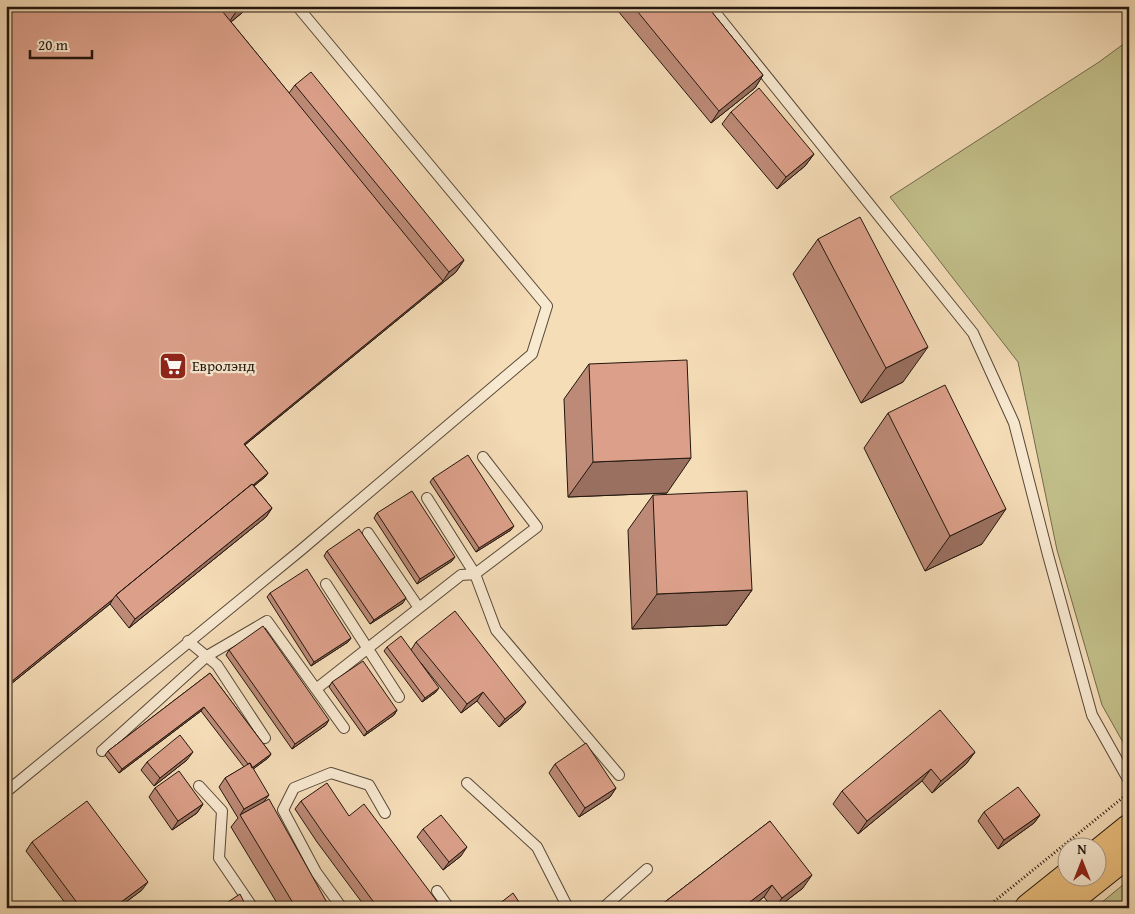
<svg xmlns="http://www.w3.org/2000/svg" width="1135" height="914" font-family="'Gentium Book Plus',serif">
<rect width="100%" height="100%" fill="#f5ddb8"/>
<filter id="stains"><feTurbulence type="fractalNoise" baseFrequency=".004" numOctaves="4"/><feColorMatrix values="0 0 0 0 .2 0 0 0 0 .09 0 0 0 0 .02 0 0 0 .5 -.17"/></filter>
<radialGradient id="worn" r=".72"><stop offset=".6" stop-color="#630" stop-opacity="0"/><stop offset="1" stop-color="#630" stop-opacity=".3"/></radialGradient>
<!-- green -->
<path fill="#c2bf8a" stroke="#726a4c" d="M1129,40v713l-27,-48 -45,-155 -39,-188 -128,-165 209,-135z
M1124,884l5,2v22h-34z"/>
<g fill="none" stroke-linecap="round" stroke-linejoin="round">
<!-- lane casing -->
<g stroke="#574838" stroke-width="12">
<path id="lane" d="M710,6l263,327 41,90 34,132 44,160 37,66
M427,498l48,76 21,56 123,145
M368,533l51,75
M326,584l73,113
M188,641l29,24 48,73
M316,689l145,-114 14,-1 62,-47 -54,-70
M102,751l105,-95 60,-35 77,107
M467,783l70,64 31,61
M199,786l23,25 -3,47 34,50
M6,792l295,-242 231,-196 15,-48 -250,-300
M437,891l12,17
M342,908l-26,-36 -33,-62 11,-22 37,-15 38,12 16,28
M603,908l44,-39"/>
</g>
<!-- primary casing -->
<g stroke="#22160d" stroke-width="30">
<path id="primary" d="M1098,854l31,-25
M1029,908l40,-32
M1059,908l70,-56"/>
</g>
<!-- path -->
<path stroke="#22160d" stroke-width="3" stroke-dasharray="1 2.5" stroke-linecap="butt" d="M986,908l140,-113"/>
<!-- lane -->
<use href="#lane" stroke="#f8e9d1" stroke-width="10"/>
<!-- primary -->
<use href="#primary" stroke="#eabe7c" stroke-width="28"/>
</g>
<!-- wall -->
<path fill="#bd8a77" stroke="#22160d" d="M6,6h241l-4,6 -12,10 58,71 6,-8 169,175 -8,12 -211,173 23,28 -3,4 -11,9 18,22 -6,9 -137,111 -19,-24 -104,84z
M621,6h86l56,69 -8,13 -44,35 -93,-112z
M731,112l83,42 -9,12 -28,23 -55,-65z
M818,239l85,143 -42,21 -68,-129z
M589,364l78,129 -99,4 -4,-98z
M888,413l94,131 -57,27 -61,-123z
M433,478l78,52 -35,22 -46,-70z
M653,495l99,95 -25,35 -95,4 -4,-99z
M377,513l75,48 -35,23 -43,-66z
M327,551l76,52 -33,21 -46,-68z
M270,593l81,45 -3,4 -37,24 -44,-69z
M416,642l104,68 -21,17 -22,-26 -16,12 -40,-50 15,29 -14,10 -38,-51 3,-4 24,3z
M229,650l97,75 -34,24 -66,-94z
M210,673l61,81 -3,4 -15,11 11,33 66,106h-50l-49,-81 7,-9 -19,-31 6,-9 19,-11 -43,-56 -82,62 -14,-18 3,-4z
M332,682l65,28 -3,5 -30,21 -35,-49z
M975,752l-9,12 -34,29 -10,-12 -64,53 -25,-30 9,-13z
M187,760l-33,26 -13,-16 6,-8z
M555,764l61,24 -6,9 -31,20 -30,-44z
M155,788l48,16 -6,9 -25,17 -23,-33z
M301,801l48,15 93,92h-76l-49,-66 -22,-33z
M984,812l56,3 -6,8 -36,26 -20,-28z
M770,821l33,67 -26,20h-5l-8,-11 -14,11h-93z
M423,829l38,27 -18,14 -26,-33z
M32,842l110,48 -24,18h-49l-43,-57z
M228,902l19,6h-24z"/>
<!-- shaded-wall -->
<path fill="#9a7061" stroke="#22160d" d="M242,6h5l-4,6 -16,13 11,-16z
M763,75l-8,13 -44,35 8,-12z
M814,154l-9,12 -28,23 9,-12z
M464,260l-8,12 -215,176 3,-4 199,-163 6,-9z
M928,347l-25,35 -42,21 25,-35z
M691,458l-24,35 -99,4 25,-35z
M268,473l-3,4 -148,120z
M272,508l-6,9 -137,111 6,-9z
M1006,509l-24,35 -57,27 25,-35z
M514,526l-3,4 -35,22 3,-4z
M455,557l-3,4 -35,23 3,-5z
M752,590l-25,35 -95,4 25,-35z
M406,598l-3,5 -33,21 4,-4z
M113,599l-3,5 -104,84v-2z
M351,638l-3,4 -37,24 3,-4z
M439,688l-3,4 -14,10 3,-4z
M483,692l-6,9 -16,12 6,-9z
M526,702l-6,8 -21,17 6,-8z
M204,707l-3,4 -82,62 3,-4z
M397,710l-3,5 -30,21 3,-4z
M329,720l-3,5 -34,24 3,-5z
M193,752l-6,8 -33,26 6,-8z
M975,752l-9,12 -34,29 9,-12z
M271,754l-3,4 -20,15 3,-4z
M931,769l-9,12 -64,53 9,-13z
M616,788l-6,9 -31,20 6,-9z
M269,795l-6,8 -23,12 4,-6z
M203,804l-6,9 -25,17 6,-9z
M1040,815l-6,8 -36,26 6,-9z
M467,847l-6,9 -18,14 6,-8z
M812,875l-9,13 -26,20h-2l7,-10z
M148,882l-6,8 -24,18h-5z
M772,885l-8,12 -14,11h-8z"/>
<!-- building -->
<path fill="#dca08a" stroke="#22160d" d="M6,6h212l225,275 -199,163 24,29 -15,12 -1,-1 -136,111 -3,4 -107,87z
M236,6h6l-4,3z
M633,6h74l56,69 -44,36z
M311,72l153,188 -15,12 -154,-187z
M759,88l55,66 -28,23 -55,-65z
M860,217l68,130 -42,21 -68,-129z
M687,360l4,98 -98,4 -4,-98z
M945,385l61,124 -56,27 -62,-123z
M468,455l46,71 -35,22 -46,-70z
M252,484l20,24 -137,111 -19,-24z
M412,491l43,66 -35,22 -43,-66z
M747,491l5,99 -95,4 -4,-99z
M359,529l47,69 -32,22 -47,-69z
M307,569l44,69 -37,24 -44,-69z
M455,611l71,91 -21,17 -22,-27 -16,12 -51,-62z
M263,626l66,94 -34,24 -66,-94z
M401,636l38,52 -14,10 -38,-51z
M363,661l34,49 -30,22 -35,-50z
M210,673l61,81 -19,14 -2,-5 -2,1 -44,-57 -82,62 -14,-18z
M940,710l35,42 -34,29 -10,-12 -64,52 -25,-30z
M180,735l13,17 -33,26 -13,-16z
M586,743l30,45 -31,20 -30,-44z
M250,763l19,32 -25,14 -19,-31z
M179,771l24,33 -25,17 -23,-33z
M327,783l22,33 15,-12 78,104h-64l-55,-75 -22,-32z
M1018,787l22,28 -36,25 -20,-28z
M269,799l61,109h-34l-56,-93z
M87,801l61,81 -35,26h-32l-49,-66z
M441,815l26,32 -18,15 -26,-33z
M770,821l42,54 -30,23 -10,-13 -30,23h-85z
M513,893l10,15h-29z
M240,894l7,14h-16l-3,-6z"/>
<!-- icons -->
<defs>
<g id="supermarket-square" transform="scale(1.4375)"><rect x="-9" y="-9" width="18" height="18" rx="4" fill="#8f2418" stroke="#f8e9d1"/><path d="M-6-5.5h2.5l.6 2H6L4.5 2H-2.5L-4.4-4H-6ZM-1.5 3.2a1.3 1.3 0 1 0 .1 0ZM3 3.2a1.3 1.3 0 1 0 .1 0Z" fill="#fff"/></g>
</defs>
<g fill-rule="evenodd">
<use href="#supermarket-square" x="173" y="366"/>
</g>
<g text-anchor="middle" stroke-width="4.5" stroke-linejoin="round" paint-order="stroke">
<!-- poi labels -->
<g font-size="15" fill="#22160d" stroke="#f8e9d1" text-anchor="start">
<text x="192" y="371">Евролэнд</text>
</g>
</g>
<!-- margin -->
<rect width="1135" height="914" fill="none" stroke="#f5ddb8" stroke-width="25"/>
<rect x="8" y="8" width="1120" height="899" fill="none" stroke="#22160d" stroke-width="2.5"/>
<rect x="12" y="12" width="1110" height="889" fill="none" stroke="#22160d"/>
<!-- north arrow -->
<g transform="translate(1082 862)"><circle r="24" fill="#f8e9d1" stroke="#a29583"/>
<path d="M0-4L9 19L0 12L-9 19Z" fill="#8f2418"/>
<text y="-8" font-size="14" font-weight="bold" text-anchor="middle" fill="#22160d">N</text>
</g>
<!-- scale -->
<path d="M30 50v8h62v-8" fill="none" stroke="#22160d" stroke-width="2.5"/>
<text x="38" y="50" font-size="15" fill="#22160d" stroke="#f8e9d1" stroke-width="4" paint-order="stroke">20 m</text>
<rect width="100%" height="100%" filter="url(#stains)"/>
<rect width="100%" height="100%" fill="url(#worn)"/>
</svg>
